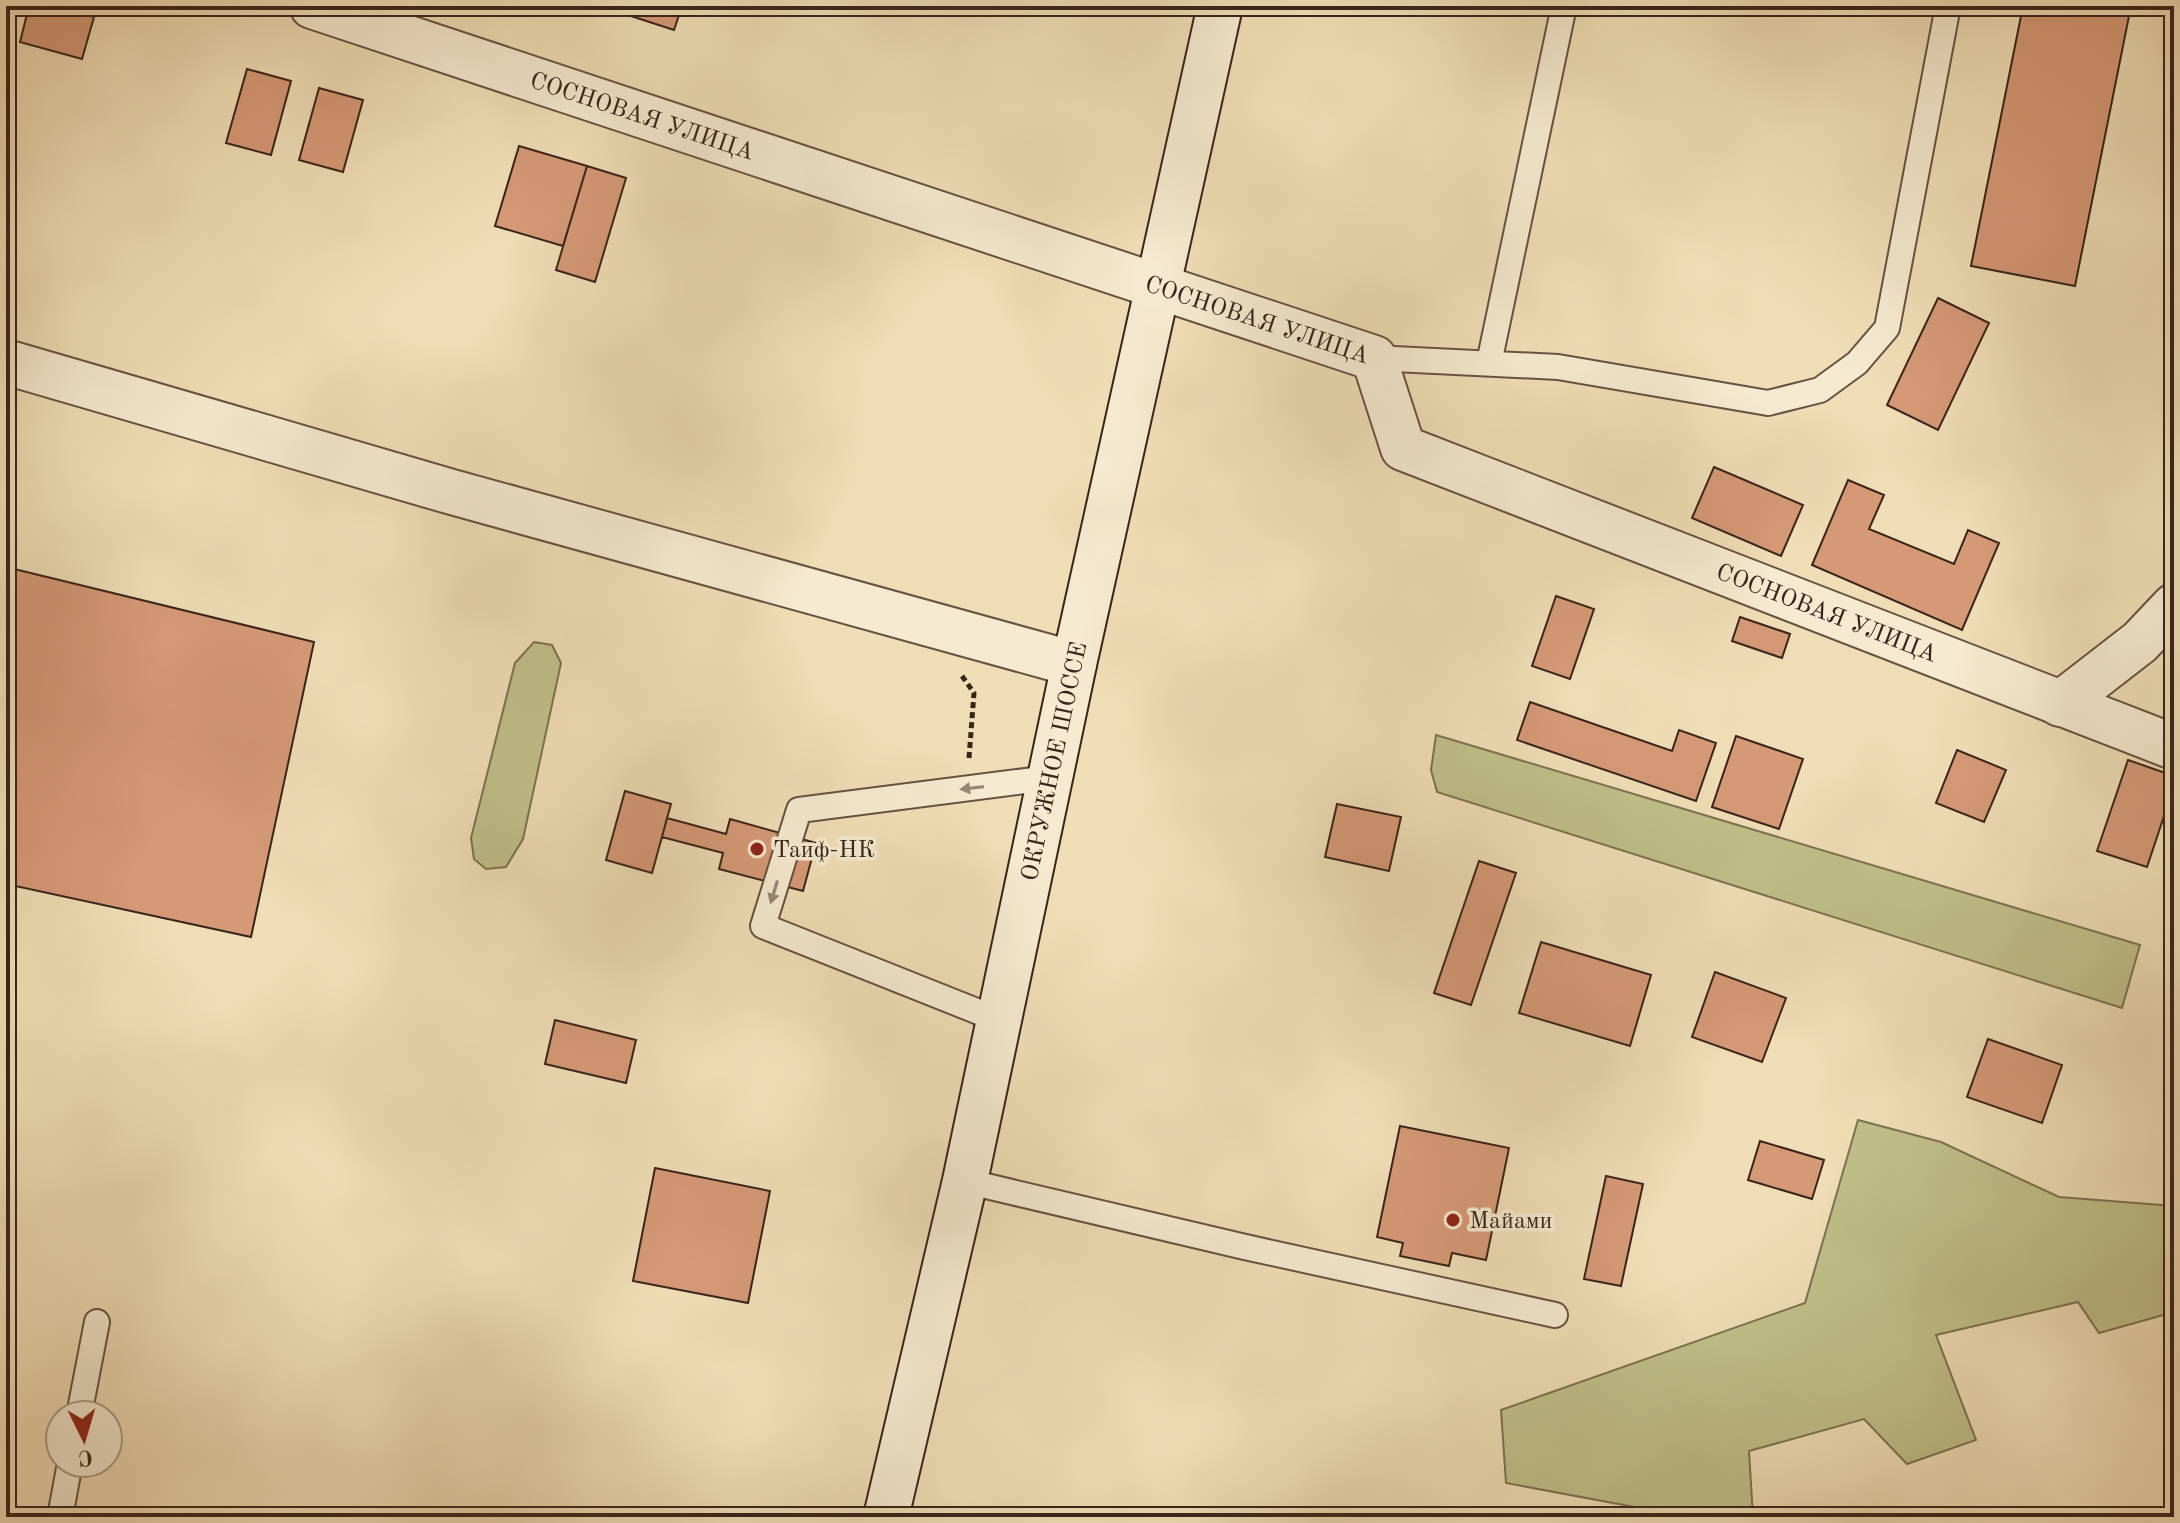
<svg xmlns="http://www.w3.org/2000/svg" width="2180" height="1523" font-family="'Old Standard TT',serif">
<rect width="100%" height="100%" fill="#efddb5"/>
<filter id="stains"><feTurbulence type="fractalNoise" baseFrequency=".0025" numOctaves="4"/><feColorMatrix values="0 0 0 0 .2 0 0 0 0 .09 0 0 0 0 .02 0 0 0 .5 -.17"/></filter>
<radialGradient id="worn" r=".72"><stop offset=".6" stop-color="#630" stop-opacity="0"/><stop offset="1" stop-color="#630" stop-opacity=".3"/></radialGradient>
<!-- green -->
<path fill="#c0bf88" stroke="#7c7252" stroke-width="2" d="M534,642l18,3 9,18 -38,176 -17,28 -20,2 -12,-10 -3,-21 44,-175z
M1436,735l704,210 -18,63 -685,-216 -6,-22z
M1858,1120l83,22 118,55 115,9v106l-75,21 -21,-31 -142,33 40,105 -69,24 -43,-45 -115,32 4,66h-65l-182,-34 -5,-73 304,-107z"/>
<!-- building -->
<path fill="#d59976" stroke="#39241c" stroke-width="2" d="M29,6h26l39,11 -12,42 -62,-17z
M600,6h82l-8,24z
M2023,6h108l-56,280 -104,-20z
M247,69l44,12 -20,74 -45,-12z
M319,88l44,12 -20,72 -44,-12z
M519,146l68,20 -24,80 -68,-20z
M587,166l39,12 -31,104 -39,-12z
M1938,298l51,25 -51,107 -51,-25z
M1714,467l89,38 -22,51 -89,-38z
M1848,480l36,15 -15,34 85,35 14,-34 31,13 -37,87 -150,-65z
M6,567l308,75 -63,295 -245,-53z
M1556,596l38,13 -24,70 -38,-13z
M1740,617l50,17 -8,24 -50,-17z
M1530,702l142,49 7,-21 37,13 -20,58 -179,-61z
M1736,736l67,23 -24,70 -67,-22z
M1957,750l49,20 -22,52 -48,-19z
M2128,760l46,16v10l-27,81 -50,-16z
M625,791l46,13 -19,69 -46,-13z
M1337,804l64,13 -12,54 -64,-14z
M667,818l59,16 4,-15 86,24 -13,48 -84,-22 4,-16 -61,-16z
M1479,861l37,12 -45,132 -37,-12z
M1541,942l110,33 -21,71 -111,-33z
M1715,972l71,26 -24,64 -70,-25z
M555,1020l81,20 -10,43 -81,-19z
M1988,1039l74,26 -20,58 -75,-26z
M1400,1126l109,22 -23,112 -34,-7 -3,13 -49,-10 3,-13 -26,-6z
M1760,1141l64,19 -12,39 -64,-19z
M655,1168l115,23 -22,112 -115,-22z
M1606,1176l37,8 -22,102 -37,-7z"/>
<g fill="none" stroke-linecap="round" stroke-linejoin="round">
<!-- lane casing -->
<g stroke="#665242" stroke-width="28">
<path id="lane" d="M1374,358l184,9 210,36 52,-13 37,-27 30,-35 61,-322
M1489,363l75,-357
M999,1020l-236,-94 36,-116 250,-32
M965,1181l280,66 310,68
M79,1415l18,-93
M60,1517l10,-54"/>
</g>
<!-- street casing -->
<g stroke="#665242" stroke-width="48">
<g id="street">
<path id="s1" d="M312,6l1062,352 29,90 771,299"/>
<path d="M6,362l446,130 622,172"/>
<path d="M2060,704l80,-62 34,-36"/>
</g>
</g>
<!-- secondary casing -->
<g stroke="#39241c" stroke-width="48">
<g id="secondary">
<path id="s2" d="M886,1517l79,-336 109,-517 146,-658"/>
</g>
</g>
<!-- path -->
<path stroke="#39241c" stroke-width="5" stroke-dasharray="6 4" stroke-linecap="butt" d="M962,676l12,17 -5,65"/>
<!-- lane -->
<use href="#lane" stroke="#f5e9cf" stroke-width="24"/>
<!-- street -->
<use href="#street" stroke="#f5e9cf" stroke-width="44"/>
<!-- secondary -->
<use href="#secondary" stroke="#f5e9cf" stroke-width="44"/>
</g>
<!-- one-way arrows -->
<defs><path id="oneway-solid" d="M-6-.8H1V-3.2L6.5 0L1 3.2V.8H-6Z" transform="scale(2)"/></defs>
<g fill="#978676">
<use href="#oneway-solid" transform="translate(972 788) rotate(173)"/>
<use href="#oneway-solid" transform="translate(774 892) rotate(107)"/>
</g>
<!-- markers -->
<g fill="#8f2418" stroke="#f5e9cf" stroke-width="3">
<circle cx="757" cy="849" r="8"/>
<circle cx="1453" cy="1220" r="8"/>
</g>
<g text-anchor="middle" stroke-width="7" stroke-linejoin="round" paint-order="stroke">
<!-- street labels -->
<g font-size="24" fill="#39241c" stroke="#f5e9cf">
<text dy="8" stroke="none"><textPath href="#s1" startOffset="348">СОСНОВАЯ УЛИЦА</textPath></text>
<text dy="8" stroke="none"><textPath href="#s1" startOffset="996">СОСНОВАЯ УЛИЦА</textPath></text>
<text dy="8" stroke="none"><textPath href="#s1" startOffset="1668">СОСНОВАЯ УЛИЦА</textPath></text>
<text dy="8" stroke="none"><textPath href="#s2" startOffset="774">ОКРУЖНОЕ ШОССЕ</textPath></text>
</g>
<!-- poi labels -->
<g font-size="24" fill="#39241c" stroke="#f5e9cf" text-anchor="start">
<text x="773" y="857">Таиф-НК</text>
<text x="1469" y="1228">Майами</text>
</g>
</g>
<!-- margin -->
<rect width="2180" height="1523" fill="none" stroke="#efddb5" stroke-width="32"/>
<rect x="8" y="8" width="2164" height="1507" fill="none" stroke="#39241c" stroke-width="4"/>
<rect x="16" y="16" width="2148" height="1491" fill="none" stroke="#39241c" stroke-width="2"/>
<!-- north arrow -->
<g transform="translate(84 1439) rotate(175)"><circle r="38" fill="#f5e9cf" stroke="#aa9a87" stroke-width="2"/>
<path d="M0-6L14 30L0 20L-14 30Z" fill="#8f2418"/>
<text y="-12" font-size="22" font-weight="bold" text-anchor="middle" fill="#39241c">С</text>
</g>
<rect width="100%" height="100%" filter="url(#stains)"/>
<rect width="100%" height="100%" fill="url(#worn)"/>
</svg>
